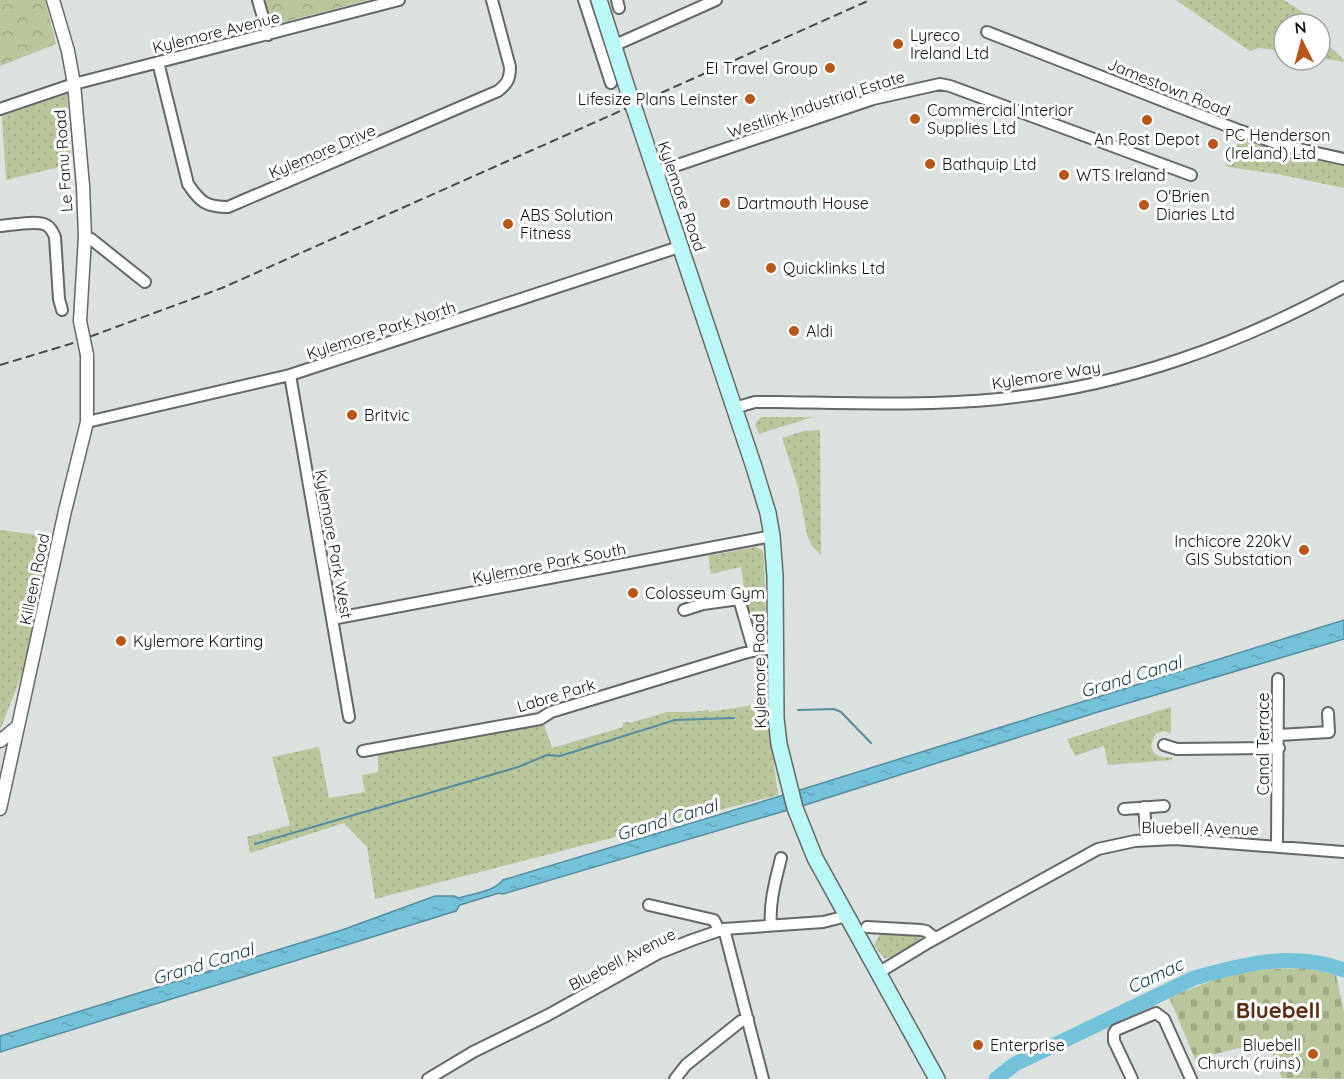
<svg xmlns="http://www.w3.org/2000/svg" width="1344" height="1079" font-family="Quicksand,sans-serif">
<defs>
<pattern id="grass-dots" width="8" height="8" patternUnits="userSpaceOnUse" patternTransform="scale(1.5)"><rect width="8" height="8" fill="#b9c69c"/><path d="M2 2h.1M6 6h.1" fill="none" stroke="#9ea985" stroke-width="1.8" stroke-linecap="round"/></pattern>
<pattern id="cemetery-stones" width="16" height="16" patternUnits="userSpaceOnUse" patternTransform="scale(1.5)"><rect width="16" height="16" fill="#b9c69c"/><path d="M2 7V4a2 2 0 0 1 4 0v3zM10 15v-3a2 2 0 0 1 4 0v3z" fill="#9ea985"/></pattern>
<pattern id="park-crowns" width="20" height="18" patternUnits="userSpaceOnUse" patternTransform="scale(1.5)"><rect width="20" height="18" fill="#b9c69c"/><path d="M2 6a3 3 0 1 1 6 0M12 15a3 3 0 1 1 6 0" fill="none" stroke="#9ea985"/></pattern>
<pattern id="water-ripples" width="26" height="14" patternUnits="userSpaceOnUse" patternTransform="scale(1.5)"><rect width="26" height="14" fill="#74c1da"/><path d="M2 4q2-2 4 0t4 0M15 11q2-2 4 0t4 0" fill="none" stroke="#63a5ba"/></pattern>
</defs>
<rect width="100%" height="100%" fill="#dbe1df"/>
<!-- grass -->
<path fill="url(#grass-dots)" d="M1176,0h108l22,14 6,10h-28v28l-25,-4 -9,3z
M1320,37l24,23v2l-24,-4z
M67,94l4,70 -65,16 -4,-64z
M1241,138l103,24v26l-67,-14 -49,-7 -3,-3z
M761,417h52l-54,17 -4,-10z
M820,430l1,125 -9,-9 -5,-11 -9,-48 -16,-49 22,-7z
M0,530l52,7 -28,132 -24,61z
M756,547l7,4 1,6 2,82 -4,3c-14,-8 -18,-59 -21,-75l-30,7 -3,-18z
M766,703l12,92 -403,104 -8,-52 -23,-24 -94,30 -3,-16 43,-12 -18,-68 47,-10 10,51 36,-6 -3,-17 16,-3v-16l3,-3 163,-29 8,24 71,-21v-4l5,-1 1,1 38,-11h24l18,-2v2z
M1171,707v27l-7,-3 -9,3 -4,12c3,11 11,12 21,11v3l-64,5 -4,-19 -29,10 -8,-17z
M881,932l40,2 -1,6 -28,17 -8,1 -10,-13z"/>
<!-- cemetery -->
<path fill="url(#cemetery-stones)" d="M1306,968l30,7 8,36v68l-62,-1 -15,-37 -72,18 -26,-62 59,-22 40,-6z"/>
<!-- park -->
<path fill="url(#park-crowns)" d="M0,0h45l11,44 -56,22z
M263,0h106l-97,25z"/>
<!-- water -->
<path fill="url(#water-ripples)" stroke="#568d9e" stroke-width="1.5" d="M1344,620v19l-246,73 -293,93 -302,89 -4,-1 -39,12 -4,6 -456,141v-16l342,-106 93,-34h19l5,2c15,-5 34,-6 44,-18l297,-90z"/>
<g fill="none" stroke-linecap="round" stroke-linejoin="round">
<!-- stream -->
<path stroke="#568d9e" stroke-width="2" d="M798,710l36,-1 7,3 30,31
M255,844l263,-77 29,-12 13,1 115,-36 59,-2"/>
<!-- river -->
<path stroke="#74c1da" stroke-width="15" d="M996,1079l19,-15 179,-86c50,-14 99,-27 150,-8"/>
<!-- minor casing -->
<g stroke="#646967" stroke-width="14">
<path id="minor" d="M258,0l10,35
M584,0l27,83
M617,0l2,8
M987,32l251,98 47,16 59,13
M613,46l103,-46
M158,62l30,122c12,18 18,23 40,23l270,-116c9,-7 12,-12 12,-24l-18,-67
M0,109l74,-25 325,-84
M654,173l219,-74 67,-15 10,2 241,89
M0,226c11,-1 37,-6 46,-1 4,2 7,7 9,12l4,62 3,11
M85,237l6,2 54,43
M290,375l59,342
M734,408l21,-6h21c72,1 152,4 223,-3 125,-13 236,-53 345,-112
M87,422l203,-47 389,-128
M684,610l19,-6 36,-5 15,52
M332,619l440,-83
M1279,735l50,-3 -1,-19
M1164,745l13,4 102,-1
M363,751l177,-32 11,-7 190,-58 19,-5h15
M1144,807l3,33
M1124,809l40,-3
M1277,845l1,-166
M649,905l65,15 5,10
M771,925c-2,-23 5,-46 10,-67
M867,927l54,3 5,1 9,7
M724,929l39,150
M878,973l51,-31 169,-93 37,-8 40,-2 169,13
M428,1079l45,-27 75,-37 111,-62 33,-13 32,-11 99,-7 24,-6
M675,1079l11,-14 55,-44 7,-2
M1132,1079l-18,-38v-8l2,-3 40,-17 8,6 27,60"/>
</g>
<!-- tertiary casing -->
<g stroke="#646967" stroke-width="15">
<path id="tertiary" d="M53,0l15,51 6,33 9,102 2,51 -5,84
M0,741l17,-14
M0,809l65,-298 22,-89v-67"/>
</g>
<!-- secondary casing -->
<g stroke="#646967" stroke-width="18">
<path id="secondary" d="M599,0l32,100
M636,114l118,353 14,46 4,23 3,40 1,142 3,26 16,64 20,50 122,221"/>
</g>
<!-- minor -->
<use href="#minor" stroke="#fff" stroke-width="10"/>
<!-- tertiary -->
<use href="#tertiary" stroke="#fff" stroke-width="12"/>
<!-- secondary -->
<use href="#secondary" stroke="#bbf8f8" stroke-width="15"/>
<!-- rail -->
<path stroke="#474a48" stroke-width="2" stroke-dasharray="9 4.5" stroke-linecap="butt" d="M0,365l70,-21 152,-56 648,-288"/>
<!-- tertiary-bridge casing -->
<g stroke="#646967" stroke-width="15" stroke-linecap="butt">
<path id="tertiary-bridge" d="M80,321l7,34"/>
</g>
<!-- secondary-bridge casing -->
<g stroke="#646967" stroke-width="18" stroke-linecap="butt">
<path id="secondary-bridge" d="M631,100l5,14"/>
</g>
<!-- tertiary-bridge -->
<use href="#tertiary-bridge" stroke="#fff" stroke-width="12"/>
<!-- secondary-bridge -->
<use href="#secondary-bridge" stroke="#bbf8f8" stroke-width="15"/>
</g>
<!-- markers -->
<g fill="#b85717" stroke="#fff" stroke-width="2">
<circle cx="898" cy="44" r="6"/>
<circle cx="830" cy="68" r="6"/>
<circle cx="750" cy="99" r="6"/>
<circle cx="915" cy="119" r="6"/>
<circle cx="1147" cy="120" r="6"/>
<circle cx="1213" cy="144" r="6"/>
<circle cx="930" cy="164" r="6"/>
<circle cx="1064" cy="175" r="6"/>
<circle cx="725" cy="203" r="6"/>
<circle cx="1144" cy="205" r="6"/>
<circle cx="508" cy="224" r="6"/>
<circle cx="771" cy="268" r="6"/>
<circle cx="794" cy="331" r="6"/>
<circle cx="352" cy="415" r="6"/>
<circle cx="1304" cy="550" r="6"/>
<circle cx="633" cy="593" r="6"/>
<circle cx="121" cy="641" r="6"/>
<circle cx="978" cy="1045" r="6"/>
<circle cx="1313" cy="1054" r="6"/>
</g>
<g text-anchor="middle" stroke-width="6" stroke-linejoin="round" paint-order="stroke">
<!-- street labels -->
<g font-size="16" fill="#111312" stroke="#fff">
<text transform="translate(216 32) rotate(-14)" y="6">Kylemore Avenue</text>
<text transform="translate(1169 87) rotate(22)" y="6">Jamestown Road</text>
<text transform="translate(816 104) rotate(-18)" y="6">Westlink Industrial Estate</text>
<text transform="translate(322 151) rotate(-23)" y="6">Kylemore Drive</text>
<text transform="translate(63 161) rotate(-94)" y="6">Le Fanu Road</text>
<text transform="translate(682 196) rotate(71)" y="6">Kylemore Road</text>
<text transform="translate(381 330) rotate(-18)" y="6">Kylemore Park North</text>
<text transform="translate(1046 375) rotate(-9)" y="6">Kylemore Way</text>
<text transform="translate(334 544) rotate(80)" y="6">Kylemore Park West</text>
<text transform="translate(549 563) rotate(-11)" y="6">Kylemore Park South</text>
<text transform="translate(34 579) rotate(-78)" y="6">Killeen Road</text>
<text transform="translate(759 671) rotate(-91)" y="6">Kylemore Road</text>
<text transform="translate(556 695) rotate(-17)" y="6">Labre Park</text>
<text transform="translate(1263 744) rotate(-90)" y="6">Canal Terrace</text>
<text transform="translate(1200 828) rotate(1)" y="6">Bluebell Avenue</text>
<text transform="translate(622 959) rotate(-27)" y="6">Bluebell Avenue</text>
</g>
<!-- poi labels -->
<g font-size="16" fill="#111312" stroke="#fff" text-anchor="start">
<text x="910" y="41">Lyreco<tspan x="910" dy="18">Ireland Ltd</tspan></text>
<text x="818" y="74" text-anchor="end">EI Travel Group</text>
<text x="738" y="105" text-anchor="end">Lifesize Plans Leinster</text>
<text x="927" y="116">Commercial Interior<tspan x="927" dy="18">Supplies Ltd</tspan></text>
<text x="1225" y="141">PC Henderson<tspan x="1225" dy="18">(Ireland) Ltd</tspan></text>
<text x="1147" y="145" text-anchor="middle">An Post Depot</text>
<text x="942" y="170">Bathquip Ltd</text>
<text x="1076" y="181">WTS Ireland</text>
<text x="1156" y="202">O'Brien<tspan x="1156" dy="18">Diaries Ltd</tspan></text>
<text x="737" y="209">Dartmouth House</text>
<text x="520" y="221">ABS Solution<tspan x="520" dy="18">Fitness</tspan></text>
<text x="783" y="274">Quicklinks Ltd</text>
<text x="806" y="337">Aldi</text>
<text x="364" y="421">Britvic</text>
<text x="1292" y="547" text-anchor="end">Inchicore 220kV<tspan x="1292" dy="18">GIS Substation</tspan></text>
<text x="645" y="599">Colosseum Gym</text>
<text x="133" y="647">Kylemore Karting</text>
<text x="990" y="1051">Enterprise</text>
<text x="1301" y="1051" text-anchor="end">Bluebell<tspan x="1301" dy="18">Church (ruins)</tspan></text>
</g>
<!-- water labels -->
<g font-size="18" font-style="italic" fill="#173c47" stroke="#fff">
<text transform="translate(1131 677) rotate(-17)" y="6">Grand Canal</text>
<text transform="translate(667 820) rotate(-17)" y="6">Grand Canal</text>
<text transform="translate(203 964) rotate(-17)" y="6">Grand Canal</text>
<text transform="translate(1155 976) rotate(-25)" y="6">Camac</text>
</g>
<!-- district labels -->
<g font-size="22" font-weight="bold" fill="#5c2c10" stroke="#fff">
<text x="1278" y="1018">Bluebell</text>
</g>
</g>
<!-- north arrow -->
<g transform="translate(1302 42) rotate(354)"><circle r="28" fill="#ffffff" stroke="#a0a1a0" stroke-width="1.5"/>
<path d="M0-4.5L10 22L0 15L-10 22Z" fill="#b85717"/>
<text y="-9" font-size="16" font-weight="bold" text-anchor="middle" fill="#111312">N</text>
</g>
</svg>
